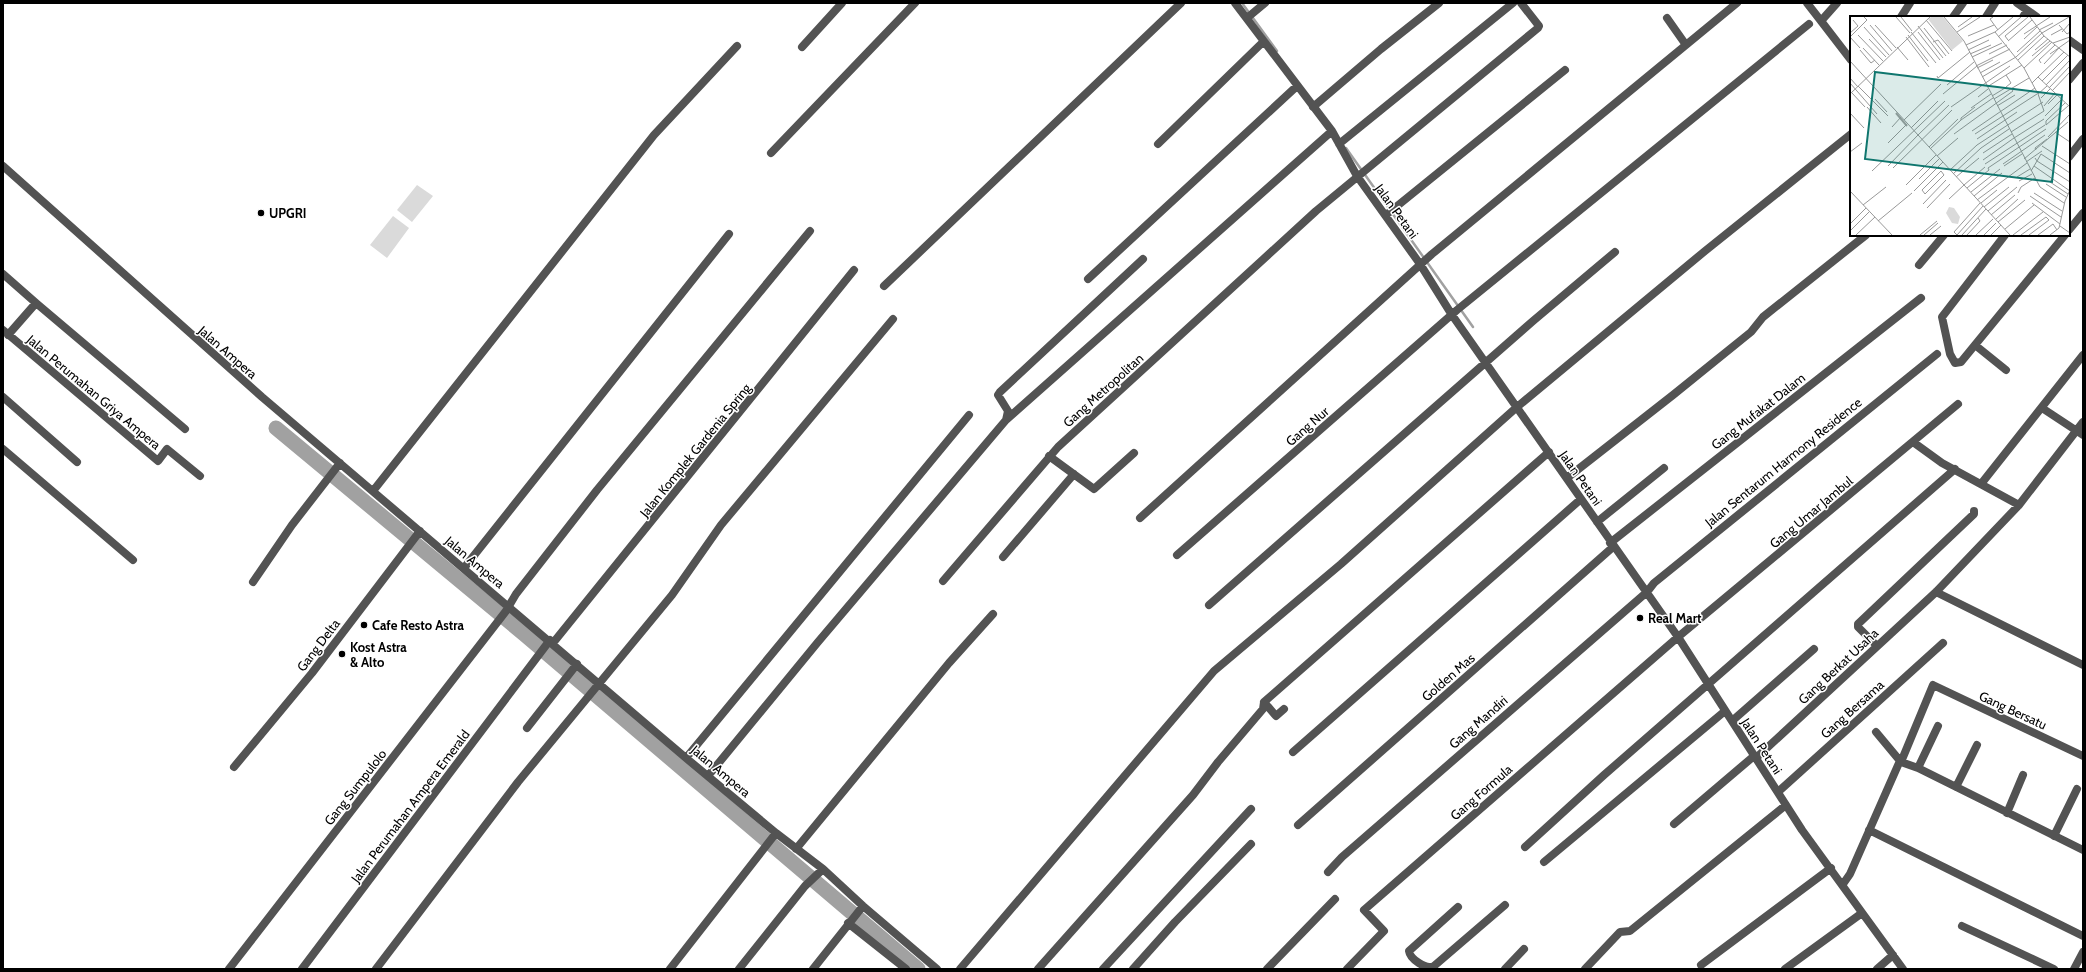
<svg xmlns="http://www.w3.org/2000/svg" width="2086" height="972" font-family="Cabin,sans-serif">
<rect width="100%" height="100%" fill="#fff"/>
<!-- green -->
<path fill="#dadada" d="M417,185l16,11 -21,26 -15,-12z
M393,216l16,12 -22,30 -17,-13z"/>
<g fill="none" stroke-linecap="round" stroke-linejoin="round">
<!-- stream -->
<path stroke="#a1a1a1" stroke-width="2.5" d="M1242,3l35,48
M1346,148l127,179"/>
<!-- river -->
<path stroke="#a1a1a1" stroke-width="15" d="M276,428l248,206 394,335"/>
<!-- street -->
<path stroke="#535353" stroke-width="8" d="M1235,3l97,128 25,45 63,88 32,51 226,322 124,193 101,139
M1807,3l14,18 16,-18
M2017,3l20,14
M1901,17l9,-14
M1953,17l10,-14
M1986,17l9,-14
M2023,17l4,-7
M1247,18l18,-15
M1667,18l19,27
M1821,21l30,39
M2069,40l14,10
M802,47l40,-44
M2069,80l14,-17
M1313,107l68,-58 58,-46
M1158,144l105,-102
M1339,144l174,-141
M771,153l144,-150
M2069,157l14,-18
M3,166l259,231 424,361 90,75 47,36 40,37 74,63
M1386,215l179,-145
M2069,230l14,-17
M2005,235l-63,82 8,37 5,9 6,-1 104,-127
M1919,265l25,-30
M3,274l33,29 -28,32
M1088,279l209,-193
M884,286l297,-283
M36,303l149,126
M3,330l155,131 9,-12 33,27
M1975,345l31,25
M3,397l74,65
M2042,408l41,27
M1006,420l326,-289
M1913,442l29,21 77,42
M3,449l130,111
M1049,456l45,33 40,-36
M1567,478l106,-83 78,-63 12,-15 103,-82
M1981,484l102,-129
M373,491l281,-356 83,-89
M1140,518l292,-264 305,-251
M1597,522l67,-54
M1610,543l311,-245
M1177,555l280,-245 352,-286
M1003,557l71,-83
M464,568l265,-334
M943,581l115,-134 258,-236 222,-183 1,-2 -18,-23
M253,582l39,-57 48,-62
M1936,592l147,73
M1209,605l324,-284 82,-69
M553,643l301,-373
M1877,646l-19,-19v-3l116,-110v-3
M1264,702l12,14 8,-7
M1732,721l82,-72
M527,728l50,-64
M1876,732l25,30 32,-77 150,71
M1293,752l288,-253
M686,758l283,-343
M1756,758l180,-166 83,-87 64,-83
M234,767l78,-94 108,-142
M1918,768l20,-42
M708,776l110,-134 188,-222 2,-9 -10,-16 2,-3 143,-133
M1956,787l21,-42
M1778,792l165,-149
M2007,813l16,-38
M1674,824l80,-68
M1298,825l315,-278
M1869,830l214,106
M2054,836l23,-47
M1525,847l79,-72 351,-306
M796,849l153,-186 44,-49
M1544,862l181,-151
M1328,872l14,-15 305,-265 7,-9 283,-229
M1843,884l7,-10 49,-111 2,-1 17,6 165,82
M1458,907l-49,44c1,8 17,19 25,15l71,-61
M848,923l58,46
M1962,926l92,43
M1701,965l130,-97
M229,969l277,-358 10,-17 81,-104 213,-259
M302,969l248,-329
M376,969l142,-187 154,-187 49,-70 172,-206
M670,969l106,-136
M739,969l66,-83 18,-17
M813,969l50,-63
M960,969l254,-298 127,-107 176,-157 188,-156 146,-117
M1038,969l155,-174 25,-33 45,-53 1,-7 285,-250
M1103,969l148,-160
M1133,969l42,-47 76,-78
M1267,969l68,-70
M1347,969l37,-38 -20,-21 314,-273 280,-233
M1505,969l19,-20
M1585,969l35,-37 10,-1 156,-126
M1785,969l77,-56
M1877,969l16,-14
M2074,969l9,-17"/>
</g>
<!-- markers -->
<g fill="#000" stroke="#fff" stroke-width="1.5">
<circle cx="261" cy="213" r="4"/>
<circle cx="1640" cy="618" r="4"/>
<circle cx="364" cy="625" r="4"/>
<circle cx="342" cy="654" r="4"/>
</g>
<g text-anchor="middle" stroke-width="3" stroke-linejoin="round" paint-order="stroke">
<!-- street labels -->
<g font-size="13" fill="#000" stroke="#fff">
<text transform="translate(1397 211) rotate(54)" y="5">Jalan Petani</text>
<text transform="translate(228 352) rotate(41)" y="5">Jalan Ampera</text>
<text transform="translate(1103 390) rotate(-42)" y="5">Gang Metropolitan</text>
<text transform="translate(94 392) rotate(40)" y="5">Jalan Perumahan Griya Ampera</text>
<text transform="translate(1758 411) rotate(-38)" y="5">Gang Mufakat Dalam</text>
<text transform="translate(1307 426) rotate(-41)" y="5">Gang Nur</text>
<text transform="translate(695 450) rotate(-51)" y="5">Jalan Komplek Gardenia Spring</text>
<text transform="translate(1783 462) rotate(-39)" y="5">Jalan Sentarum Harmony Residence</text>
<text transform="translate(1581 478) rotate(55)" y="5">Jalan Petani</text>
<text transform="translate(1811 512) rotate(-40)" y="5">Gang Umar Jambul</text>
<text transform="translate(475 562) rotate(40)" y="5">Jalan Ampera</text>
<text transform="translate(318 645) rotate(-53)" y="5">Gang Delta</text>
<text transform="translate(1838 666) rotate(-43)" y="5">Gang Berkat Usaha</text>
<text transform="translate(1448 677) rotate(-41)" y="5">Golden Mas</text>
<text transform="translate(1852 709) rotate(-42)" y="5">Gang Bersama</text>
<text transform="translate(2013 710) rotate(25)" y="5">Gang Bersatu</text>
<text transform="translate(1478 722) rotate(-41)" y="5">Gang Mandiri</text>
<text transform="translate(1762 746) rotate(57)" y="5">Jalan Petani</text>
<text transform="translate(721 771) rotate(40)" y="5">Jalan Ampera</text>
<text transform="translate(355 787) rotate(-52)" y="5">Gang Sumpulolo</text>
<text transform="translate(1481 792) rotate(-41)" y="5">Gang Formula</text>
<text transform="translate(410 806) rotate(-53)" y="5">Jalan Perumahan Ampera Emerald</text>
</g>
<!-- poi labels -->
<g font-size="13" font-weight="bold" fill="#000" stroke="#fff" text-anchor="start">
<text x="269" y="218">UPGRI</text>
<text x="1648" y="623">Real Mart</text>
<text x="372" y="630">Cafe Resto Astra</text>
<text x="350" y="652">Kost Astra<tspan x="350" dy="15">&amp; Alto</tspan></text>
</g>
</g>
<!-- overview -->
<g transform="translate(1850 16)">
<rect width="220" height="220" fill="#fff"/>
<path d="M81,1h12l20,24 -11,9 -24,-31zM99,191l5,1 6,9 -2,7 -6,-1 -6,-10z" fill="#dadada"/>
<path fill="none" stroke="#a1a1a1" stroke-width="2" d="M46,97l11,13"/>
<path fill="none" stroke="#999" stroke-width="1" d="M46,1l14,16M51,1l11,14M94,1l20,24 76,146 24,16M143,1l-3,2 8,11M180,1l14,19 26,21M76,4l26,31M20,9l22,26M25,9l21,23M209,9l8,9 3,-2M68,10l25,32M14,11l25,28M108,11l14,-10M74,12l22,28M189,14l14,-7M61,16l25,31M68,16l22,28M107,16l23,-15M145,16l29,36 14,26 9,-8M212,16l8,-9M0,17l8,-7 -5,-6M174,18l26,-17M8,19l25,26M58,19l20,26M201,19l11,-6M118,20l26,-11M0,21l17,-17 -3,-3M0,21l10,11M56,21l23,30M148,21l23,-20M19,23l17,18M174,23l13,-12M158,24l-3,-4 23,-19M158,25l24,-21M83,26l5,-2 11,14M203,27l17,-6M116,29l29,-13 18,-15M47,31l11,13M13,32l16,17M10,34l11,13 4,-3M118,34l21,-10M185,34l13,-11M167,36l23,-21M120,38l21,-9M139,38l18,-9M200,38l20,-14M182,40l18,-15M122,41l30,-14M168,44l26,-24M0,45l160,174M191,47l-2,-3 16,-15M194,48l15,-16M126,50l34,-17M127,52l16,-8M174,52l28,-26M130,57l20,-11M156,59l5,8 -5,4M87,60l1,2 32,-26M132,61l34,-20 26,-24 27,-16M188,61l26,-25M0,62l8,9M192,65l26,-26M0,67l27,31M182,67l6,-6 32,30M97,69l27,-23M196,69l24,-25M8,70l30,30M137,71l35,-22M199,72l21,-22M202,75l18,-19M2,77l13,14M0,78l80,-77M93,78l34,-28M142,80l13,-8M128,81l10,-8M191,82l9,-9M25,83l12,13M144,83l35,-21M215,87l-19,18v4l22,-19M198,88l9,-9M147,90l18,-11M194,90l11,-13M17,91l14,16M101,91l59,-41M121,92l20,-14M0,97l14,15M195,100l17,-17M54,104l37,-36M111,104l32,-22M42,111l9,-10M61,112l27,-27M122,115l63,-43M161,116l33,-21 -6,-17M205,116l15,10M104,118l59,-43 -2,-3M125,118l62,-40M68,119l31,-30M198,121l22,-23M164,122l30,-19M127,123l40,-27M38,127l19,-19M192,130l28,18M79,131l29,-28M80,133l31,-29v-2l14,-11M186,134l-1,-2 12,-9M0,136l12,-9M133,137l29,-19M87,140l21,-18M185,142l2,3 4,-7 29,19M174,143l44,-37M133,144l31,-22M176,146l16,-11M135,148l60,-39M153,148l42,-29M38,150l30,-31M154,150l18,-12M184,150l36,25M43,152l59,-58M100,154l27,-25 66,-43M22,155l73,-70M91,155l3,4 -19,19 -3,-4zM181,155l6,-10 33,21M103,158l28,-26 28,-19M106,161l23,-19M167,161l13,-8M69,163l21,-21M202,163l-2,3 18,12M169,165l13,-7M196,168l20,13M56,169l30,-30M114,169l21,-18M117,172l22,-18 -1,-2 58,-39M0,175l42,44M64,175l29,-29M121,176l29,-23M168,177l3,-6 14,-9M184,177l28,18M124,180l28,-23M180,180l31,21M99,183l15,-14M127,184l50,-37M131,187l16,-13M182,187l28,21M73,188l23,-24M13,189l23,-18M134,191l25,-20M77,192l23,-24M138,195l29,-24M141,199l24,-20M146,203l22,-20M28,205l34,-28M148,206l27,-22M0,208l16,-16M210,210l10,7M155,213l29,-24M0,215l19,-19M6,219l19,-18M70,219l17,-14M74,219l14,-12M80,219l11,-9M107,219l-3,-3 26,-29M107,219l26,-29M112,219l24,-26M117,219l13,-14 -2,-3M126,219l17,-16M134,219l12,-12M141,219l10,-10M163,219l30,-23M171,219l25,-18 3,3 -20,15M188,219l15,-11 4,6M200,219l9,-7 6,-27 5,-11"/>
<path fill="#0f766e" fill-opacity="0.15" stroke="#0f766e" stroke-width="2" d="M25,56l187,23 -10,87 -187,-23z"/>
<rect width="220" height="220" fill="none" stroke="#000" stroke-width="2"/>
</g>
<!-- border -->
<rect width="2086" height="972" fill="none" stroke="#000000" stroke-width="8"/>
</svg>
